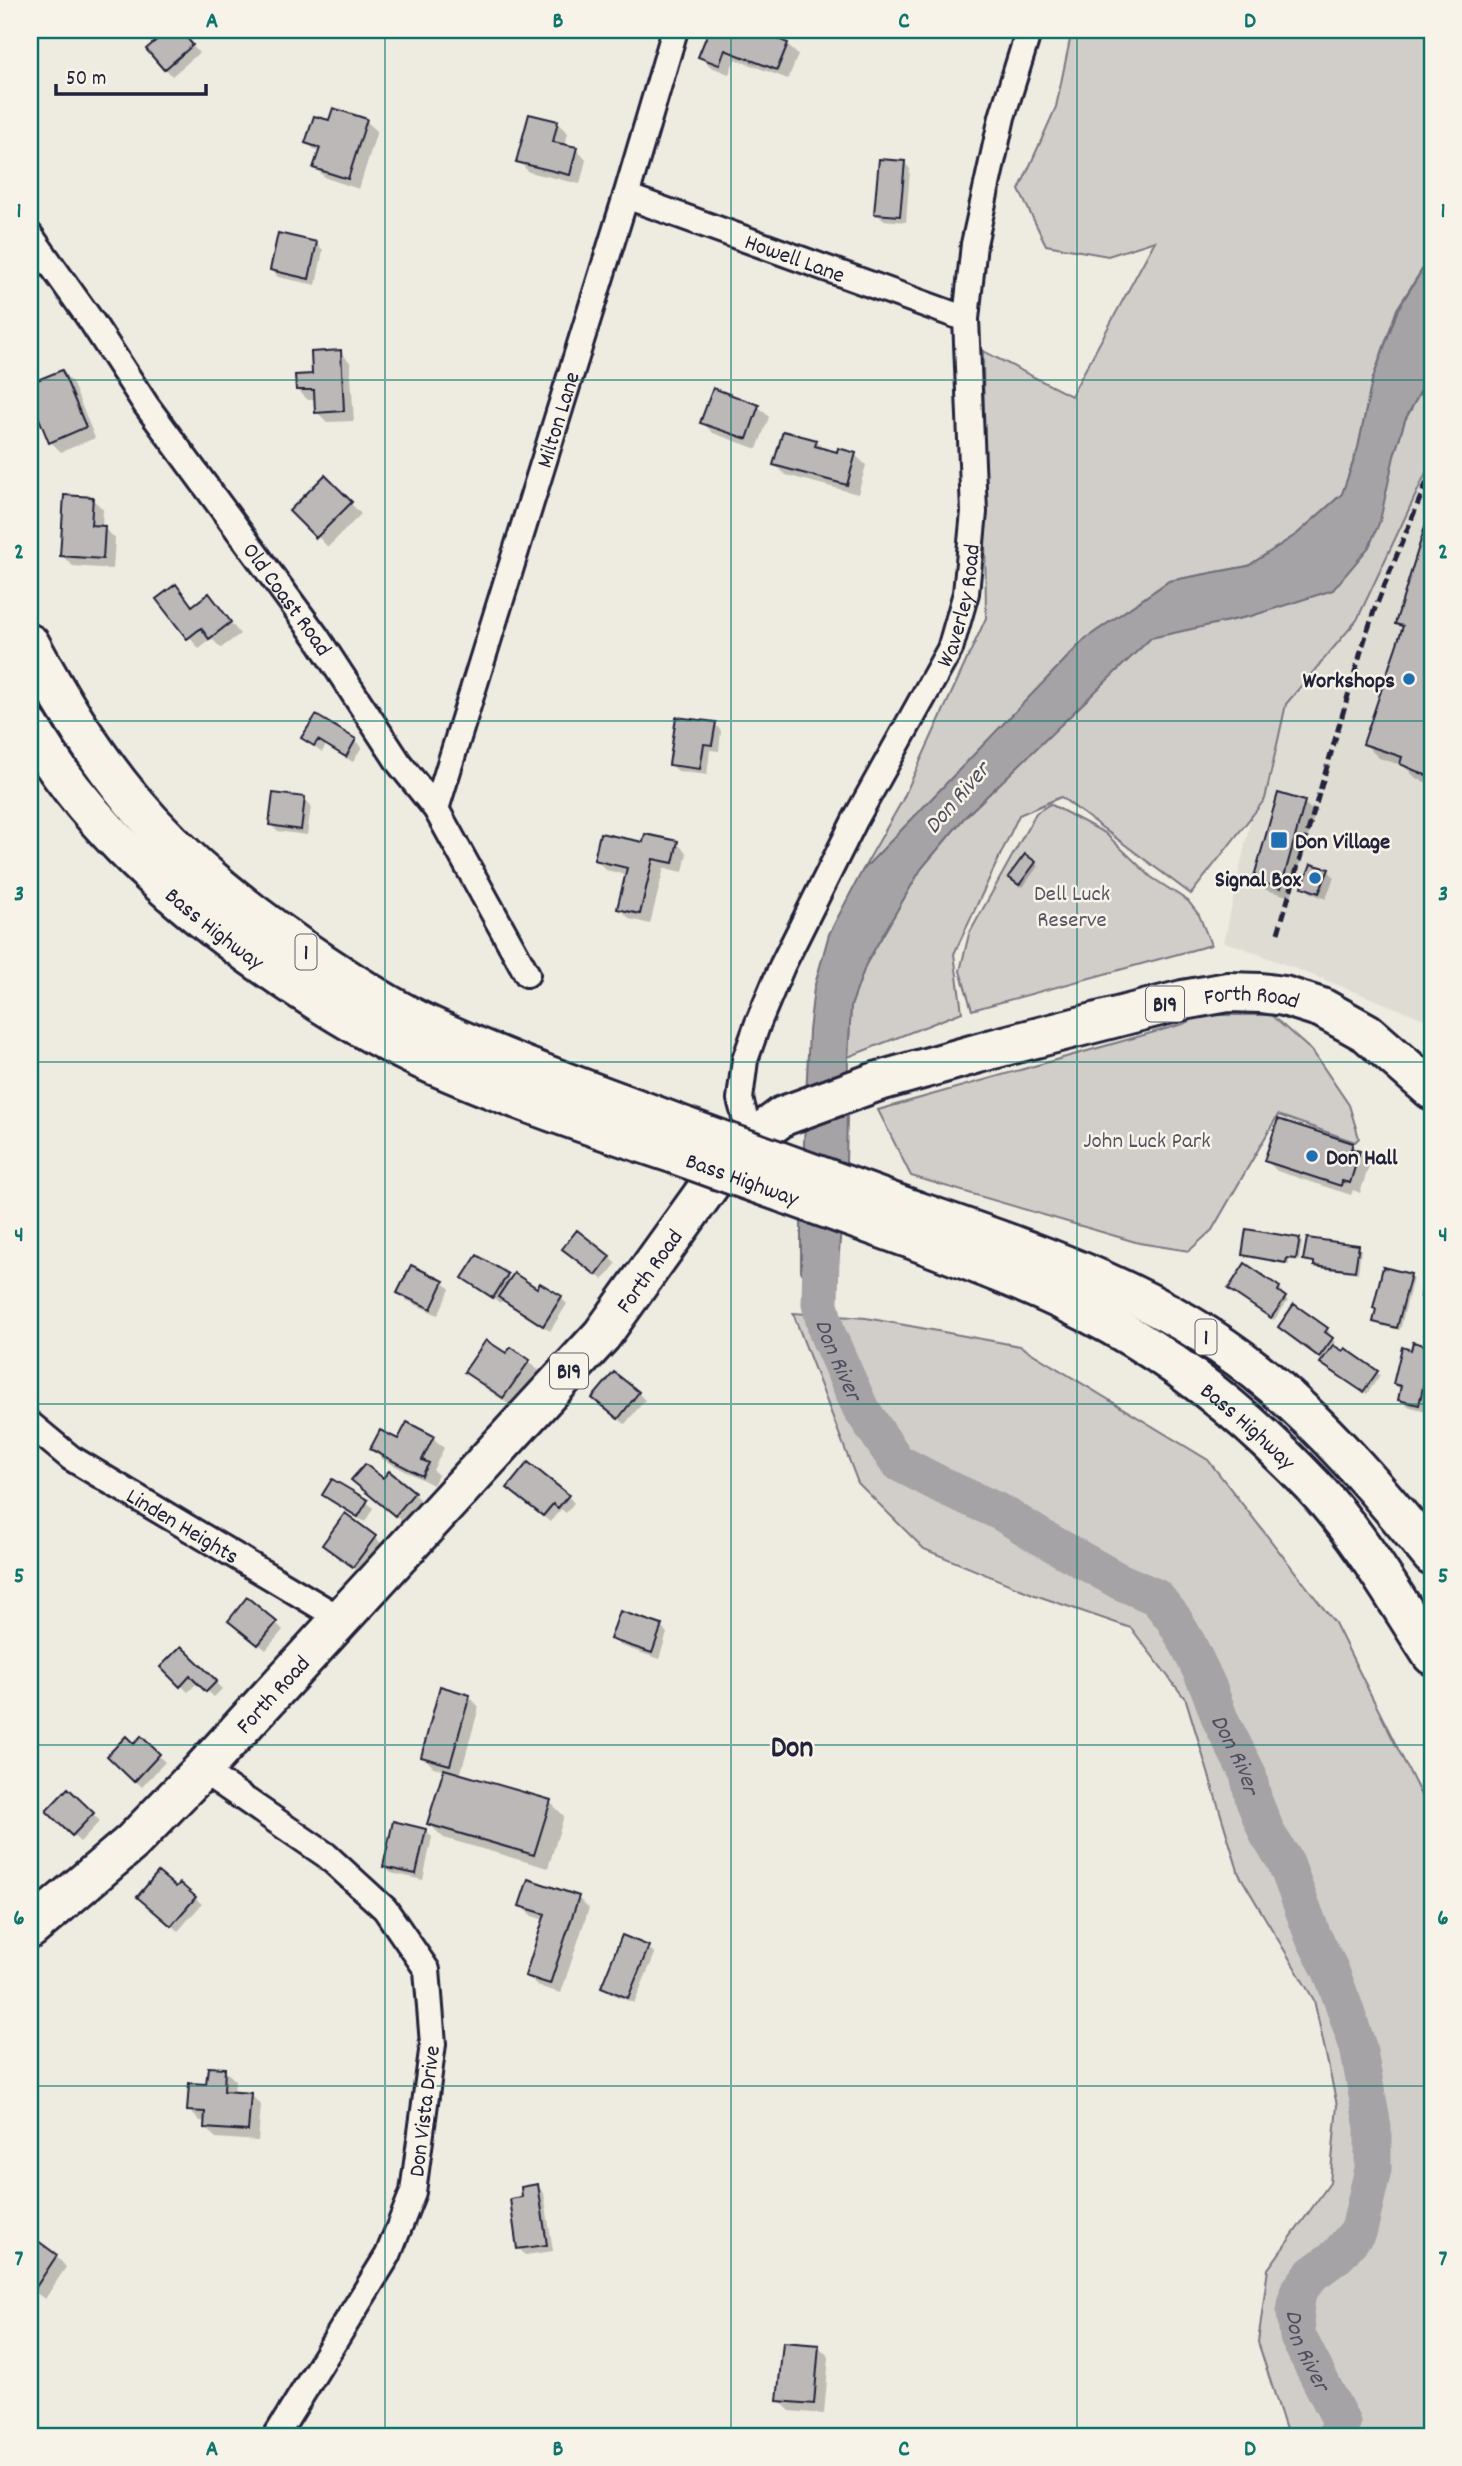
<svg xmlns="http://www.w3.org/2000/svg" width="1462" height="2466" font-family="Dekko,sans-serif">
<rect width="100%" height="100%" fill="#eeebe1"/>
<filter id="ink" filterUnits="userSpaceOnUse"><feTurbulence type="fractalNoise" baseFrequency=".0143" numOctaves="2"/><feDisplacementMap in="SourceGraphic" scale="14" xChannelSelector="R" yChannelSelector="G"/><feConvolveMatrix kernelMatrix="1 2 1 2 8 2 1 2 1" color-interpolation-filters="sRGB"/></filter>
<g filter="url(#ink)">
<!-- built -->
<path fill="#dfdcd4" d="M1432,446v576l-194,-76 -14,-4 55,-253z"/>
<!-- green -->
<path fill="#d1cdc9" stroke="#7a7882" stroke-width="2" d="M1072,30h360v224l-35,55 -25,72 -14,67 -16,46 -45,40 -49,32 -79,15 -84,58 -223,232 40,-70 84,-183 -3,-267 88,45 84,-155 -47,15 -62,-11 -27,-55 37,-83z
M1432,370v90l-75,160 -71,84 -21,95 -74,95 -130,-97 -42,18 -65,139 8,58 -114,45 3,-51 15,-42 55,-95 43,-51 187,-181 100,-21 82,-26 61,-134 11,-36z
M1050,804l55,29 46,44 37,24 11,14 12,30 -239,65 -12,-39 9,-37 67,-121z
M1200,1015h71l42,37 36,53 10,33 -4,4 -77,-27 -66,115 -23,21 -50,-8 -228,-67 -33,-66 305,-86z
M793,1313l73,5 154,28 188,114 127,163 97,194v619h-144l-30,-94 10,-73 62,-86 7,-78 -23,-105 -75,-126 -53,-174 -55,-72 -96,-33 -111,-46 -66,-66z"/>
<!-- water -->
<path fill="#a6a3a6" stroke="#716f7b" stroke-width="2" d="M1432,254v116l-27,50 -11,36 -14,65 -11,26 -36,43 -82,26 -100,22 -187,180 -43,51 -55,95 -15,42 -3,51 -3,161 -5,21 -3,41 -17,24 -19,-33v-60l8,-180 5,-43 15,-54 33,-63 223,-232 84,-58 79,-15 49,-32 45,-40 16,-46 14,-67 26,-72z"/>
<!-- shadow -->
<path fill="#0003" d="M171,30h7l21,23 -27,23 -24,-27z
M711,30h39l37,14 11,11 -10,24 -53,-20 -6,15 -18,-7 -11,-11z
M913,30h22l-1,4z
M366,121l11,10 -18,58 -33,-11 -11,-10 5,-14 -13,-11 23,-20z
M557,123l11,10 -3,13 11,3 10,11 -6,24 -51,-12 -11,-11z
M904,162l6,7 -4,53 -23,-2 -7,-7z
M316,243l7,7 -7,35 -38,-8 -6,-7z
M340,352l10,10 4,59 -27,1 -10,-10 -1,-12h-8l-10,-10z
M62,372l10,10 23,56 -34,14 -10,-10 -21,-50v-7z
M758,406l11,11 -12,32 -44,-16 -11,-11z
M816,441l10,10 29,4 11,10 -8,29 -72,-19 -11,-10z
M325,478l36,36 -33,33 -36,-36z
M92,499l11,10 -1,18 13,11 -2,31 -40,-3 -11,-10z
M1432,509v276l-16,-7 -12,-12 -25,-8 -14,-14 39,-114 -7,-7z
M175,586l19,21 15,-11 31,38 -19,14 -9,-9 -13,10 -40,-50z
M316,717l39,24 7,6 -9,15 -27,-17 -4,7 -19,-14z
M715,724l6,7 -2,20 -9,-1 -3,25 -29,-4 -7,-6z
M304,799l7,7 -4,29 -30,-4 -6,-6z
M1304,803l11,10 -24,84 -25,-7 -11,-11z
M677,843l10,10 -4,19 -19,-4 -14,56 -20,-5 -11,-11 8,-33 -21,-5 -10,-10 48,-16z
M1035,863l3,3 -15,21 -10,-7z
M1328,870l6,7 -8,22 -15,-6 -7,-7z
M1352,1145l18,18 -10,30 -7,-3 -2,5 -74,-24 -11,-11z
M1299,1240l3,3 -3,18 -10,-1v5l-43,-8 -3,-3z
M1358,1247l3,3 -3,23 -40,-5 -2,-5 -11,-3z
M571,1256l38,1 7,7 -13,16z
M412,1267l31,15 7,7 -12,26 -32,-15 -6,-7z
M1427,1271l5,1v32l-9,-7z
M507,1275l4,5 50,18 6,6 -17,27 -48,-32 -2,4 -36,-25z
M1410,1275l3,3 -13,52 -22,-6 -3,-3 3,-10 -3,-3z
M1279,1288l3,3 -2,4 8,6 -14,19 -41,-29z
M1295,1307l35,25 -3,4 8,6 -3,4 48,29 -13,19 -42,-28v-6l-42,-31z
M1414,1344l18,5v36l-6,26 -19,-5 -7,-6 2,-9 -7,-7 17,-32z
M507,1356l22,5 10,10 -25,37 -37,-26 -10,-10z
M638,1393l7,7 -20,24 -24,-19z
M407,1424l26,14 11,10 -11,22 5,5 -5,10 -51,-26 -10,-10 26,-7z
M383,1481l30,12 7,7 -18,21 -42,-34z
M516,1494l52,2 6,7 -8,10 -5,-4 -11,13z
M324,1495l43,7 6,6 -8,14 -34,-20z
M375,1537l7,7 -22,29 -36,-29z
M276,1623l7,7 -17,20 -29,-23z
M661,1627l6,6 -8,26 -40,-14 -7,-6z
M181,1648l41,41 -8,8 -16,-15 -10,10 -26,-25z
M469,1696l10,11 -19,69 90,26 14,14 -16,52 -104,-30 -15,-14 16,-54 -12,-3 -10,-11z
M141,1739l24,23 -23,25 -33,-31 25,-10z
M68,1791l32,30 -20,21 -32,-31z
M425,1830l7,7 -9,43 -32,-7 -7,-6z
M176,1890l19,8 7,6 -24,27 -32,-27z
M578,1898l11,10 -28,85 -24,-7 -10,-11 18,-55 -13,-4 -11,-11z
M648,1947l7,7 -21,49 -24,-10 -7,-7z
M224,2070l11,10 -1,13 16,1 11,11 -3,36 -42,-3 -11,-10 1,-7h-6l-11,-11z
M537,2186l7,7 9,58 -28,4 -6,-7 5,-49z
M30,2238l26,18 10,11 -21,32 -15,-10z
M818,2346l11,11 -5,57 -34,-3 -11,-11z
M30,2421l9,15h-9z"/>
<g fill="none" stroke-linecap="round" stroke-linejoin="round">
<!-- river -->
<path stroke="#a6a3a6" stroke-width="37" id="s1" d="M821,1255l-1,49 7,29 33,74 37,55 48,25 57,26 39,24 78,44 37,16 17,21 16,28 19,40 12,33 28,55 6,27 14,34 17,26 28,75 17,33 13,34 15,44 15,80v42l-14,61 -21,25 -26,19 -14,18 -3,20 3,25 44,86 -7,13"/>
</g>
<!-- building -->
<path fill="#bbb8b7" stroke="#22223b" stroke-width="2" d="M168,30h12l13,15 -29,25 -18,-21z
M709,30h46l33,13 -11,27 -52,-20 -6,15 -21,-8z
M333,108l34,11 -19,60 -35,-11 7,-20 -15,-5 9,-27 15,4z
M529,114l29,7 -5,21 24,5 -7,28 -54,-13z
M879,159l26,2 -5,55 -26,-2z
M278,233l39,9 -8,37 -39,-9z
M341,350l3,61 -29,2 -1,-23h-18l-1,-15 17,-1 -1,-22z
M62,370l24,57 -37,16 -19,-47v-13z
M713,388l46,17 -12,34 -47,-16z
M783,431l34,9 -2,6 22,6 1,-4 18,5 -9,32 -74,-20z
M325,475l27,27 -36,36 -27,-27z
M64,495l29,2 -2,28 14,1 -2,33 -43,-3z
M1432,504v274l-32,-14 2,-7 -39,-13 40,-118 -8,-2z
M176,584l16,22 17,-13 22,29 -22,17 -8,-11 -14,11 -31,-40z
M316,715l40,24 -10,18 -28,-17 -4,6 -13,-8z
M676,717l40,5 -4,23 -8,-1 -4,25 -31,-4z
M273,793l32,4 -4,33 -32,-5z
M1278,793l27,8 -24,87 -28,-8z
M600,833l43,9 2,-8 33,7 -5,22 -20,-4 -13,55 -23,-5 10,-41 -33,-8z
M1025,854l11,8 -17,23 -11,-8z
M1311,864l18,5 -10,24 -17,-6z
M1278,1119l75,24 -2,6 9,2 -10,32 -8,-2 -1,5 -77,-25z
M1246,1229l54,9 -4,21 -9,-1 -1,5 -44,-8z
M577,1230l33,26 -14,19 -34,-26z
M1307,1238l52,7 -4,26 -41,-5v-4l-11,-2z
M477,1255l31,19 -15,24 -31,-20z
M1245,1263l35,24 -2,4 8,6 -15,21 -43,-29z
M411,1265l33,16 -13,28 -34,-16z
M1383,1267l28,7 -14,54 -24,-6 3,-13 -3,-1z
M1426,1269l6,1v29l-11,-2z
M514,1273l23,15 3,-5 22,13 -19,30 -45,-29z
M1294,1304l34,24 -3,4 8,6 -14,19 -41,-30z
M486,1340l20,13 5,-6 19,13 -27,38 -39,-26z
M1413,1342l19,5 -13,58 -21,-5 3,-14 -8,-2 9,-37 9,3z
M1333,1345l10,6 2,-3 33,23 -15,21 -43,-29z
M614,1372l25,20 -21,27 -26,-21z
M407,1422l27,14 -12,24 7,3 -7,13 -52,-27 10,-19 18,9z
M528,1462l41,33 -11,13 -5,-4 -10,12 -36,-28z
M365,1464l18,14 6,-7 26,21 -20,24 -44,-36z
M332,1479l36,21 -10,17 -36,-22z
M345,1513l31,23 -23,31 -31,-22z
M247,1597l30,25 -19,23 -30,-24z
M620,1611l42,14 -10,28 -42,-14z
M181,1646l36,35 -11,11 -16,-16 -10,11 -20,-20z
M440,1686l30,9 -20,70 -29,-8z
M126,1736l8,8 7,-8 19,18 -26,28 -27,-26z
M444,1769l107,31 -17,55 -107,-31z
M68,1788l26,25 -22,23 -26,-25z
M393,1821l33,8 -10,45 -33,-7z
M158,1872l18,15 4,-4 16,14 -25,29 -34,-29z
M528,1879l51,17 -29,88 -25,-8 20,-62 -26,-8z
M622,1935l27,11 -21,52 -27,-11z
M208,2067l17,1 -1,23 27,2 -3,38 -44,-3 1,-16 -18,-1 2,-28 17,1z
M538,2184l9,61 -30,4 -7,-50 12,-2 -1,-10z
M30,2235l27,20 -23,35 -4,-3z
M783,2342l36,3 -5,59 -37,-3z"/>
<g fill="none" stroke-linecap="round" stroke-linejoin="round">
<!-- street casing -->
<g stroke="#22223b" stroke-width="30">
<g id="street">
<path id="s2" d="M626,196l340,123"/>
<path id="s3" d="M30,235l62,87 54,83 170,231 83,127 37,46 91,165"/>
<path id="s4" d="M436,809l190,-613 49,-166"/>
<path id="s5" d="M756,1137l-8,-9 -8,-29 5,-39 13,-37 24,-57 73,-146 95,-171 16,-56 8,-81 -8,-193 8,-75 28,-127 27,-87"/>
<path id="s6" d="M30,1424l41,34 270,161"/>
<path d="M202,1770l124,85 59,54 42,61 6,74 -20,148 -25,63 -112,181"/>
</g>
</g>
<!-- primary casing -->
<g stroke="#22223b" stroke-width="44">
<g id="primary">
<path id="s7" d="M30,1929l102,-87 70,-72 400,-435 130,-181 51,-38 93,-34 117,-33 190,-49 45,-8 33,1 23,3 38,12 45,25 65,57"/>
</g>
</g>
<!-- highway casing -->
<g stroke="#22223b" stroke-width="44">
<g id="highway">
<path d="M30,644c29,54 62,108 101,155 54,65 123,118 193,165 30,20 62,41 95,57 86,41 177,72 266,106"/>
<path id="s8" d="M30,727c58,100 148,178 241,243 52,36 107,70 165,96 78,34 158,61 239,88"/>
<path d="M916,1211c118,41 241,81 340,160 67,54 122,119 176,185"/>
<path id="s9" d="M906,1237c69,26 140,52 205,88 76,42 142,98 202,161 47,50 82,112 119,169"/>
</g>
</g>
<!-- street -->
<use href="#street" stroke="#f7f3e8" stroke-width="24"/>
<!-- primary -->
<use href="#primary" stroke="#f7f3e8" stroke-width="38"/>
<!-- highway -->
<use href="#highway" stroke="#f7f3e8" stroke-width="38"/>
<!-- rail -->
<path stroke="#22223b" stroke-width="5" stroke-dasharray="10 5" stroke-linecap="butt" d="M1278,933l84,-285 12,-37 58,-142"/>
<!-- highway-bridge casing -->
<g stroke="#22223b" stroke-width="44" stroke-linecap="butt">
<g id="highway-bridge">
<path d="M685,1127l231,84"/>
<path id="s10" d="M675,1154l231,83"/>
</g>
</g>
<!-- highway-bridge -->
<use href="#highway-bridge" stroke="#f7f3e8" stroke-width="38"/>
</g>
</g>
<!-- grid -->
<path fill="none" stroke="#0f766e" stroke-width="2" stroke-opacity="0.55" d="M385,30v2406M731,30v2406M1077,30v2406M30,380h1402M30,721h1402M30,1062h1402M30,1404h1402M30,1745h1402M30,2086h1402"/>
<!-- markers -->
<g fill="#1f6fb2" stroke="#f7f3e8" stroke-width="2.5">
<circle cx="1409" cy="679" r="7"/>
<rect x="1270" y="831" width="18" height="18" rx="3.5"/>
<circle cx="1315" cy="878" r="7"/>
<circle cx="1312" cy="1156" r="7"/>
</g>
<g text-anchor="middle" stroke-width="5" stroke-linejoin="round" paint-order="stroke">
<!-- shield labels -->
<g fill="#f7f3e8" stroke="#62616f" stroke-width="2">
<rect x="295.5" y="934.5" width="21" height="35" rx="5"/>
<rect x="1146" y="986.5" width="38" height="35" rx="5"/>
<rect x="1195.5" y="1319.5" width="21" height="35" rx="5"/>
<rect x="550" y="1353.5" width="38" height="35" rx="5"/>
</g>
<g font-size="21" font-weight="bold" fill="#22223b">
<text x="306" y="959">1</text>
<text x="1165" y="1011">B19</text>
<text x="1206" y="1344">1</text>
<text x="569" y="1378">B19</text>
</g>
<!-- street labels -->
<g font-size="23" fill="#22223b" stroke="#f7f3e8">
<text dy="8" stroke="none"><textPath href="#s2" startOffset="180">Howell Lane</textPath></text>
<text dy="8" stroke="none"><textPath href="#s4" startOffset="408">Milton Lane</textPath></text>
<text dy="8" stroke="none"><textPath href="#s3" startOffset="446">Old Coast Road</textPath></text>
<text dy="8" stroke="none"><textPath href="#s5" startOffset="586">Waverley Road</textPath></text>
<text dy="8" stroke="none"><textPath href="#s8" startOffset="275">Bass Highway</textPath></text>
<text dy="8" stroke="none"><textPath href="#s7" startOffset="1598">Forth Road</textPath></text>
<text dy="8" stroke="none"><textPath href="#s10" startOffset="72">Bass Highway</textPath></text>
<text dy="8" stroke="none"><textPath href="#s7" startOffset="905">Forth Road</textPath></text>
<text dy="8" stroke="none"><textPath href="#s9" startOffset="394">Bass Highway</textPath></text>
<text dy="8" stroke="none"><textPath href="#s6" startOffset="184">Linden Heights</textPath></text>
<text dy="8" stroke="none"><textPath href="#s7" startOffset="338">Forth Road</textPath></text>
<text transform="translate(423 2111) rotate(-83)" y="8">Don Vista Drive</text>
</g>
<!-- poi labels -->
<g font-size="23" font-weight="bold" fill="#22223b" stroke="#f7f3e8" text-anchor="end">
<text x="1395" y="687">Workshops</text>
<text x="1295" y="848" text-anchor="start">Don Village</text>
<text x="1301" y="886">Signal Box</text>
<text x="1326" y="1164" text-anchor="start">Don Hall</text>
</g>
<!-- park labels -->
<g font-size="23" fill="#575566" stroke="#f7f3e8">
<text x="1072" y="900">Dell Luck<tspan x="1072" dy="26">Reserve</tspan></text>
<text x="1147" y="1147">John Luck Park</text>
</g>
<!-- water labels -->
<g font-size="24" font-style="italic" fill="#504f60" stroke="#f7f3e8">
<text transform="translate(956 797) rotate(-49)" y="8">Don River</text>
<text dy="8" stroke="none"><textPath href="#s1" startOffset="108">Don River</textPath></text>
<text dy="8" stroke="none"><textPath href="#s1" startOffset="696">Don River</textPath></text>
<text dy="8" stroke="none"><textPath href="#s1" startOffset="1349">Don River</textPath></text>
</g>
<!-- district labels -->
<g font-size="30" font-weight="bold" fill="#22223b" stroke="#f7f3e8">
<text x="792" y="1756">Don</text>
</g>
</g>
<!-- margin -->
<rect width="1462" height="2466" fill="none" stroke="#f7f3e8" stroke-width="77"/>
<!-- scale -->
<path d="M56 84v10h150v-10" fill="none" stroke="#22223b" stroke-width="3.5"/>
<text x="66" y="84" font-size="21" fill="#22223b" stroke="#f7f3e8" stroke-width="5" paint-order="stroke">50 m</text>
<rect x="38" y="38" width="1386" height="2390" fill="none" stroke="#0f766e" stroke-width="2.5"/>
<g font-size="23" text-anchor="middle" font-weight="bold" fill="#0f766e">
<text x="212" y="27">A</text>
<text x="558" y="27">B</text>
<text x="904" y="27">C</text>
<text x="1250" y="27">D</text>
<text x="19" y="217">1</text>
<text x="1443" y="217">1</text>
<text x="19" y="558">2</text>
<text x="1443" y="558">2</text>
<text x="19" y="900">3</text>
<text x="1443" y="900">3</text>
<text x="19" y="1241">4</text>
<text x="1443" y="1241">4</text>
<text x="19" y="1582">5</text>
<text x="1443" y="1582">5</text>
<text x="19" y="1924">6</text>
<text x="1443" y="1924">6</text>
<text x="19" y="2265">7</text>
<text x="1443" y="2265">7</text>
<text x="212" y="2455">A</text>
<text x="558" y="2455">B</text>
<text x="904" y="2455">C</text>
<text x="1250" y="2455">D</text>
</g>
</svg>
